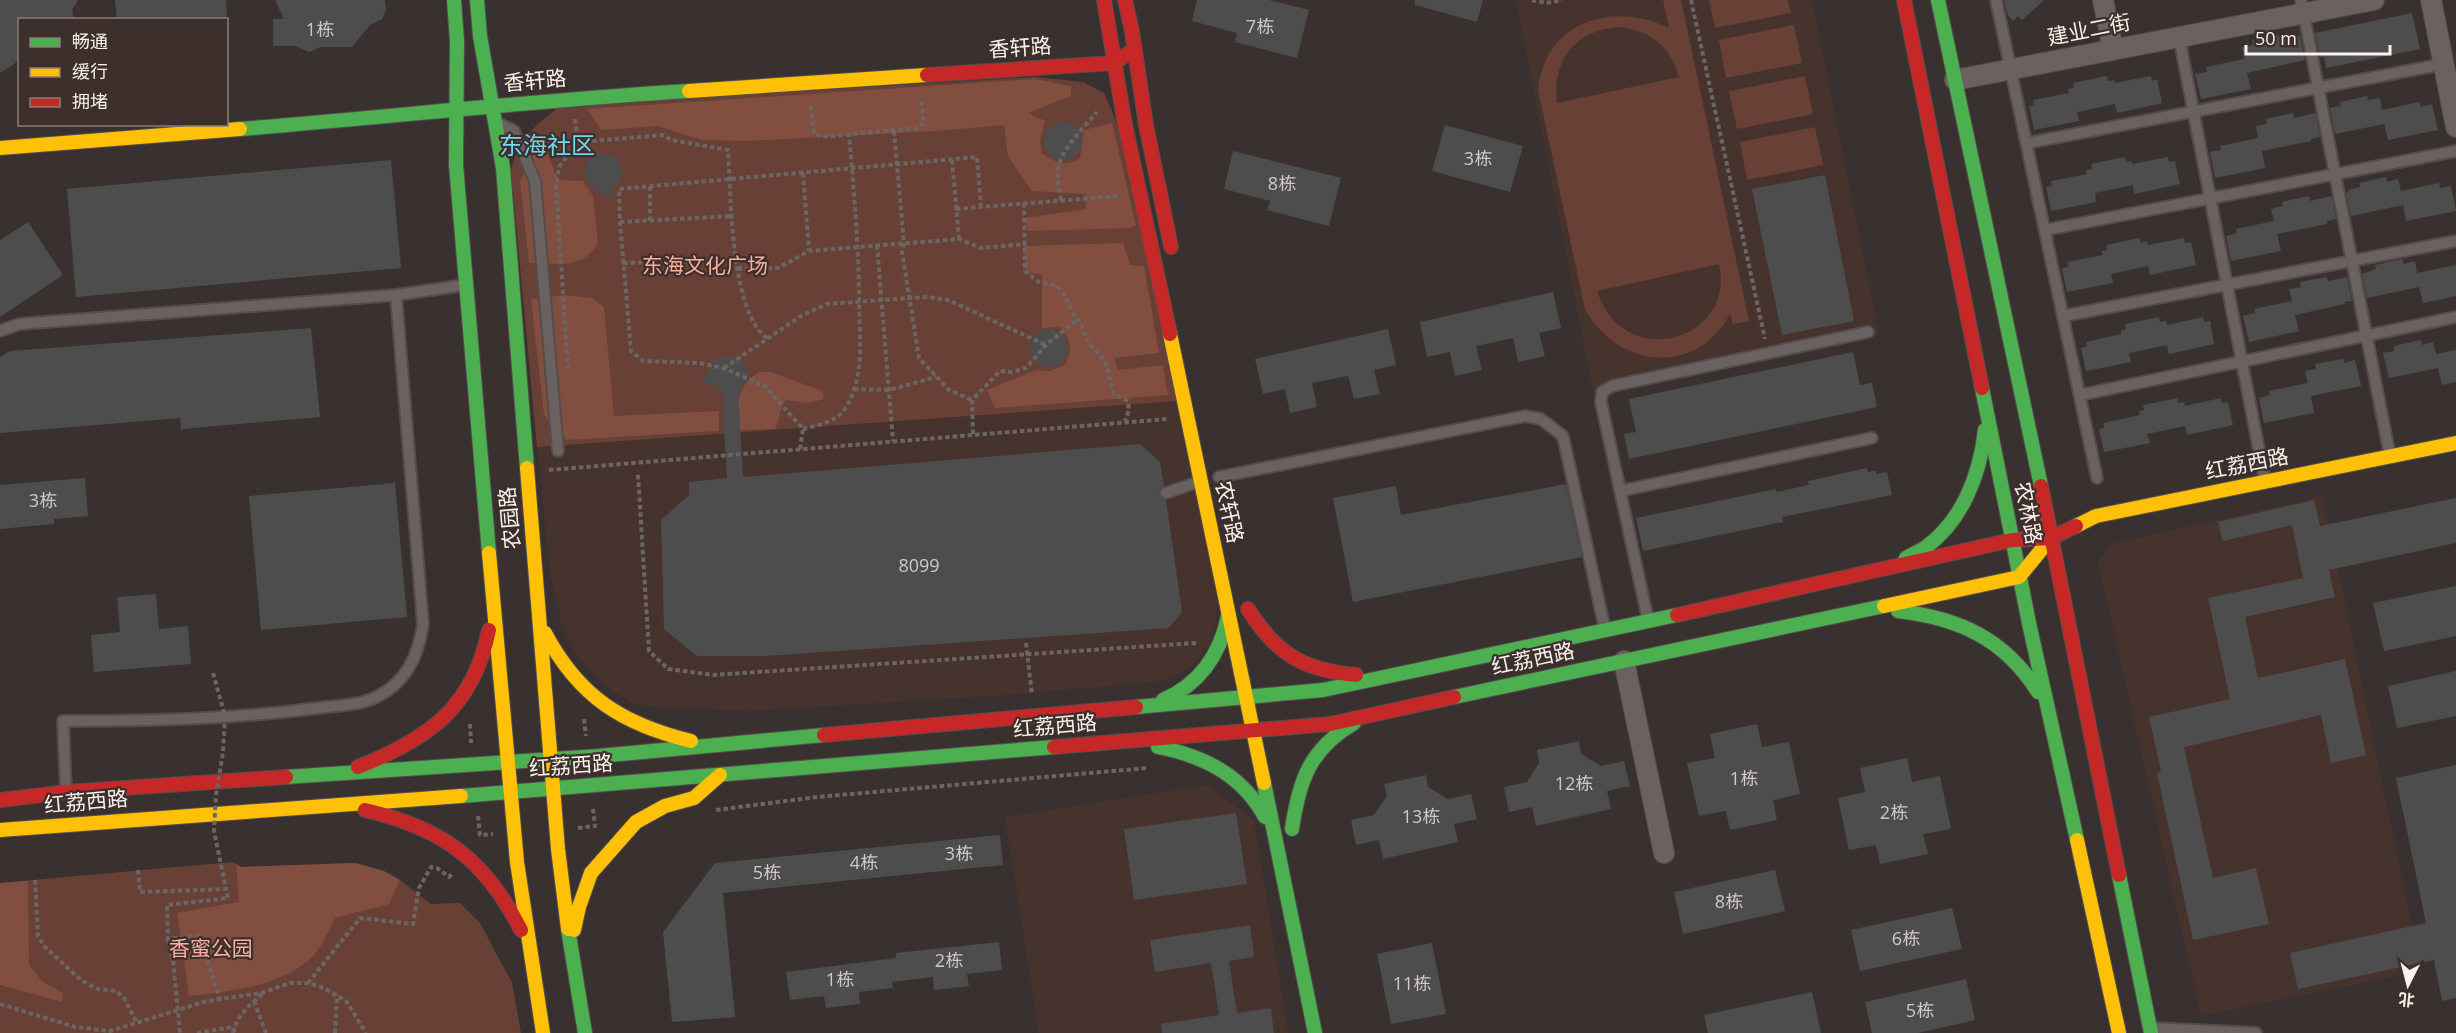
<svg xmlns="http://www.w3.org/2000/svg" width="2456" height="1033" font-family="'Open Sans','Noto Sans SC',sans-serif">
<rect width="100%" height="100%" fill="#39312f"/>
<!-- built -->
<path fill="#46332d" d="M1516,0h296l67,334 -285,62z
M1177,401l41,198 -5,39 -22,29 -19,11 -18,4 -148,13 -255,16 -79,-3 -39,-4 -32,-21 -27,-32 -12,-25 -12,-55 -13,-124z
M2323,496l98,475 -220,45 -103,-454 13,-18z
M1207,785l47,35 34,213h-249l-34,-216z"/>
<!-- green -->
<path fill="#694036" fill-rule="evenodd" d="M1663,0h18l68,321 -16,3 -3,-10c-34,63 -112,55 -145,-5l-47,-219c6,-68 74,-90 131,-62zM1617,27c31,2 54,19 62,50l-122,26c-5,-43 18,-72 60,-76zM1719,264c18,76 -95,110 -122,27z
M1709,0h79l3,13 -76,15z
M1794,25l8,38 -76,15 -7,-38z
M1805,76l8,38 -76,15 -8,-38z
M1036,77l47,5 21,11 12,28 61,280 -640,46 -26,-277c8,-32 25,-46 51,-65z
M1815,127l8,38 -76,15 -7,-38z
M232,862l9,5 114,-4 29,8 16,9 31,24 29,-1 20,20 32,60 9,50h-521v-150z"/>
<!-- forest -->
<path fill="#824e40" d="M1034,79l37,7v10l-43,17 17,8 -5,20 2,12c14,10 23,14 38,5l4,-28 28,-7 24,102 -6,3 -102,3 -3,-13 61,-9 -1,-15 -53,-3 -24,-35 -4,-31 -68,6 -190,10 -44,-1 -44,-14 -57,4 -14,-21z
M536,151l11,2 11,27 25,1 10,15 5,47c-14,27 -43,20 -69,20l-9,-82z
M1123,243l7,22 14,1 15,87 -45,5 4,12 45,-5 5,30 -173,13 -8,-18 49,-20 15,1 15,-7c6,-16 6,-24 -6,-37l-18,1v-53l-16,-3 -2,-26z
M565,295l27,3 12,9 10,109 105,-5v20l-153,9 -22,-25 -13,-116z
M759,372h12l51,19 2,8 -16,4 -22,-3c-8,8 -5,20 -11,29l-35,1c-2,-27 -6,-41 19,-58z
M355,863l29,8 16,9 -11,24 -54,14c-5,9 -9,20 -15,29 -26,39 -89,44 -131,49l-12,-83 62,-11 -3,-38 5,3z
M28,881l1,84 14,17 20,11 -1,9 -62,-17v-102z"/>
<!-- building -->
<path fill="#4e4d4d" d="M0,0h78l-6,10 2,10h-54v38l-7,7 -13,8z
M115,0h111l1,20h-110z
M275,0h110l1,10 -4,9 -12,6 -18,22h-31l-12,5 -13,-6h-23v-27h11z
M1197,0h72l40,10 -12,48 -62,-16 2,-9 -45,-12z
M1415,0h68l-6,22 -62,-17z
M2004,0h40l-22,20 -4,-4 -5,5 -6,-7z
M2412,13l8,36 -94,19 -2,-11h-4l-5,-24z
M2279,35l1,4 20,-3 5,24 -58,13 4,16 -50,10 -6,-25 12,-2 -1,-5 38,-8 -2,-12 11,-2 -1,-5z
M2107,76l1,5 6,-1 1,3 36,-7 1,5 5,-2 5,24 -45,10 -2,-9 -38,8 2,9 -45,9 -5,-24 5,-1 -1,-5 36,-7 -1,-4 6,-1 -1,-5z
M2367,96l1,4 12,-2 2,12 38,-8 1,5 11,-3 6,26 -50,10 -4,-16 -49,10 -5,-26 11,-2 -1,-4z
M2293,113l1,5 22,-5 4,24 -9,2v2l-49,10 3,17 -50,10 -5,-26 11,-2 -1,-4 38,-8 -2,-12 11,-2 -1,-5z
M1044 141a19 19 0 1 1 38 0a19 19 0 1 1-38 0Z
M1445,125l78,21 -13,46 -78,-21z
M1233,151l108,27 -12,48 -62,-16 3,-9 -46,-12z
M602,153l14,5 7,13 -5,14 -6,5v9l-21,-12 -7,-13 5,-14z
M2125,157l1,5 5,-1 1,3 36,-7 1,5 6,-1 5,23 -46,10 -1,-9 -38,8 1,9 -45,9 -5,-24 6,-1 -1,-5 36,-7 -1,-4 6,-1 -1,-5z
M391,160l10,108 -325,29 -9,-108z
M1825,175l29,146 -72,14 -30,-146z
M2386,177l1,5 11,-3 3,12 38,-8 1,5 11,-2 5,25 -50,10 -3,-16 -52,11 -5,-23 3,-1 -1,-2 12,-3 -1,-4z
M2309,196l1,5 22,-5 4,23 -10,2 1,3 -50,10 4,17 -50,10 -5,-25 11,-3 -1,-4 38,-8 -3,-12 12,-3 -1,-4z
M28,222l35,53 -63,42v-77z
M2140,238l1,5 6,-2 1,4 36,-7 1,5 6,-1 5,23 -46,10 -2,-9 -37,8 2,9 -46,9 -5,-24 6,-1 -1,-5 36,-7 -1,-4 5,-1 -1,-5z
M2402,259l2,5 11,-3 2,12 39,-8v31l-33,7 -4,-16 -52,11 -5,-24 14,-5 -1,-4z
M2327,277l1,4 19,-4 5,24 -8,1 1,2 -50,11 4,16 -50,11 -6,-26 12,-3 -1,-4 38,-8 -3,-12 12,-2 -1,-5z
M1553,292l8,36 -22,5 6,23 -27,6 -5,-24 -37,8 6,24 -27,6 -5,-24 -23,5 -7,-35z
M2159,317l1,5 6,-1 1,4 36,-8 1,5 6,-1 4,23 -45,10 -2,-9 -38,8 2,9 -45,9 -5,-23 6,-2 -1,-4 35,-8v-4l5,-1 -1,-5z
M311,328l9,89 -139,12 -1,-11 -180,15v-76l10,-6z
M1030 348a19 19 0 1 1 38 0a19 19 0 1 1-38 0Z
M1388,329l8,36 -22,5 6,24 -26,5 -6,-23 -36,7 5,24 -27,6 -5,-24 -22,5 -8,-35z
M2421,340l1,5 11,-3 3,12 20,-4v32l-14,3 -4,-17 -49,10 -6,-25 11,-2v-5z
M1853,352l7,33 12,-2 5,24 -248,52 -5,-25 12,-2 -7,-33z
M728,355l14,4 6,14 -1,7 -9,11 5,86 397,-33 20,18 4,24 -4,3 -1,6 7,5 16,112 -13,16 -403,28h-69l-33,-27 -3,-109 28,-25v-13l38,-4 -5,-86 -10,-9 -11,1 13,-23z
M2343,359l1,4 11,-3 6,26 -50,10 3,17 -50,10 -5,-25 11,-3 -1,-4 39,-8 -3,-12 11,-2 -1,-5z
M2178,398v5l6,-1 1,4 36,-8 1,5 6,-1 5,23 -46,10 -2,-9 -38,8 3,9 -46,9 -5,-23 5,-1v-5l36,-8 -1,-4 5,-1 -1,-5z
M1867,468l1,4 8,-1v3l11,-2 5,23 -110,22 1,5 -140,29 -7,-33 140,-29 1,3 32,-7 -1,-4z
M85,478l3,38 -34,3v5l-54,5v-44z
M395,483l12,134 -146,13 -12,-134z
M1566,484l16,73 -229,45 -20,-104 63,-12 5,29z
M2456,498v45l-127,27 6,27 -90,20 13,61 87,-19 21,96 -35,8 -10,-48 -137,32 29,131 43,-10 13,56 -76,16 -36,-167 4,-1 -12,-55 81,-18 -22,-101 95,-20 -11,-53 -69,16 -5,-19 96,-22 6,26z
M2456,586v50l-72,15 -11,-48z
M156,594l3,35 29,-3 3,38 -97,8 -3,-37 29,-3 -3,-35z
M2456,671v45l-59,12 -9,-42z
M1757,724l5,23 27,-5 11,52 -27,6 4,20 -47,10 -4,-19 -27,5 -12,-53 28,-5 -5,-24z
M1579,741l2,13 20,12 23,-5 6,25 -23,5 4,18 -75,17 -4,-19 -23,5 -5,-25 23,-5 12,-19 -2,-13z
M1907,758l5,24 28,-6 11,53 -28,5 5,20 -48,10 -4,-19 -27,5 -11,-52 27,-6 -5,-24z
M2456,765v233l-14,3 -8,-41 -136,29 -8,-36 136,-30 -30,-145z
M1426,775l2,12 20,12 23,-5 6,25 -23,5 4,18 -75,17 -4,-19 -23,5 -5,-25 23,-5 13,-19 -3,-12z
M1236,813l11,71 -113,16 -10,-71z
M1000,835l3,30 -280,28 12,124 -63,5 -9,-90 52,-69z
M1775,870l10,41 -102,23 -9,-42z
M1952,908l10,41 -102,22 -9,-41z
M1250,925l4,32 -25,4 8,52 34,-5 3,25h-112l-1,-9 58,-9 -8,-52 -56,9 -5,-32z
M999,942l3,28 -35,4 2,12 -35,4 -1,-13 -41,5 1,6 -34,4 1,12 -34,4 -2,-12 -34,4 -4,-28 110,-14v-5z
M1432,943l14,71 -55,10 -14,-70z
M1966,979l9,41 -57,13h-46l-7,-31z
M1812,992l9,41h-113l-4,-18z"/>
<g fill="none" stroke-linecap="round" stroke-linejoin="round">
<!-- lane casing -->
<g stroke="#544d4c" stroke-width="14">
<path id="lane" d="M1996,0l101,478
M2301,0l89,456
M2179,37l86,444
M500,124l14,7 21,50 23,270
M2027,143l417,-79
M2045,230l411,-79
M2063,316l393,-75
M0,331l19,-7 377,-29 69,-10
M2080,395l376,-78
M1219,477l306,-61 16,3 22,17 42,194
M1620,491l252,-53
M1166,493l35,-12
M1648,620l-47,-218 1,-10 10,-6 256,-54
M66,792l-3,-71c86,0 170,-2 255,-13 20,-3 44,-2 62,-13 27,-14 39,-42 43,-71l-27,-329
M2153,1028l103,5"/>
</g>
<!-- street casing -->
<g stroke="#544d4c" stroke-width="22">
<path id="street" d="M2103,0l10,50
M2431,0l25,127
M1955,80l419,-80
M1624,661l40,192"/>
</g>
<!-- fast casing -->
<g stroke="#544d4c" stroke-width="16">
<path id="fast" d="M454,0l3,41 -1,124 33,388
M477,0l3,36 23,132 24,300
M1938,0l103,486
M240,129c150,-12 299,-29 449,-38
M1982,388l47,235 48,217
M1906,558c7,-4 14,-7 20,-11 37,-27 54,-73 59,-117
M1898,611c61,7 107,28 140,81
M1454,697l430,-91
M1163,700c37,-16 57,-45 65,-84
M1136,707l187,-17 354,-75
M1158,747c46,9 84,28 107,70
M286,777l313,-21 225,-21
M1264,783l51,250
M461,796l593,-49
M1292,829c7,-49 18,-80 62,-106
M2119,875l32,158
M568,929l17,104"/>
</g>
<!-- slow casing -->
<g stroke="#544d4c" stroke-width="16">
<path id="slow" d="M689,91l238,-16
M0,148l240,-19
M1170,334l94,449
M527,468l31,381 10,80
M2076,526l20,-10 360,-73
M489,553l28,309 26,171
M1884,606l135,-29 32,-39
M545,633c34,64 77,91 146,108
M0,830l461,-34
M2077,840l42,193
M574,930l5,-23 12,-34 45,-51 29,-16 29,-8 26,-23"/>
</g>
<!-- jam casing -->
<g stroke="#544d4c" stroke-width="16">
<path id="jam" d="M1104,0l21,125 45,209
M1125,0l7,31 14,94 25,122
M1904,0l78,388
M927,75l187,-12 19,-13
M2041,486l78,389
M1248,609c28,45 55,61 108,66
M1677,615l335,-75 39,-2 25,-12
M824,735l312,-28
M1054,747l276,-23 124,-27
M358,767c70,-28 115,-59 131,-137
M0,800l67,-8 219,-15
M365,810c77,18 120,49 156,120"/>
</g>
<!-- path -->
<path stroke="#6b6664" stroke-width="4" stroke-dasharray="4.5 3" stroke-linecap="butt" d="M1532,0l14,3 16,-3
M1691,0l74,339
M811,106l3,27 8,4 95,-9 7,-5 -3,-26
M575,119l3,23 86,-7 7,5 57,10c3,44 2,162 39,188
M894,131l10,112 -2,9 17,106 30,32 23,10
M952,160l7,79
M803,173l6,78
M1061,200c-1,-9 -4,-19 -3,-29 0,-18 27,-45 39,-59
M1024,203l1,68 14,11 18,4 8,10 9,19 7,8 7,20 17,18 9,33 14,7 1,9 -4,11
M956,209l162,-13
M650,221v-35
M620,222l113,-6
M877,245l16,196
M623,263l113,-3 5,9 37,-1 31,-17 150,-12 22,9 45,-4
M724,368l77,-52 26,-12 82,-6 19,-1 20,3 98,45
M568,369l-12,-182 3,-20 19,-25
M854,389l35,1 47,-13
M803,429c12,-3 33,-7 41,-19 21,-30 16,-72 15,-106 0,-57 -5,-113 -10,-169
M973,434l-1,-34 28,-29 12,1 14,-4 20,-23 32,-26
M800,449l3,-20 -38,-43 -42,-18 -23,-5 -57,-2 -12,-10 -11,-129 -1,-33 358,-32 4,50
M549,470l618,-51
M638,475l11,176 19,18 46,6 482,-32
M1026,643l6,52
M584,719l2,17
M470,724l1,19
M716,810l101,-13 330,-29
M478,816l2,19 13,-1
M578,828l17,-2 -2,-17
M138,870l2,22 86,-3 2,9 -61,7 1,34 31,-3 21,63
M35,880l3,56 7,11 37,34 16,8 18,2 8,7 13,25
M308,983l52,-65 53,6 6,-36 12,-21 6,1 12,9 4,-4
M254,1001l12,32
M0,1004l75,23 35,4 97,-30 55,-8 28,-10h18l16,5 22,13 20,32
M233,1033c3,-17 17,-28 29,-39
M335,1033l2,-38"/>
<!-- lane -->
<use href="#lane" stroke="#696261" stroke-width="10"/>
<!-- street -->
<use href="#street" stroke="#696261" stroke-width="20"/>
<!-- fast -->
<use href="#fast" stroke="#4caf50" stroke-width="14"/>
<!-- slow -->
<use href="#slow" stroke="#ffc107" stroke-width="14"/>
<!-- jam -->
<use href="#jam" stroke="#c62828" stroke-width="14"/>
<!-- path-bridge -->
<path stroke="#6b6664" stroke-width="4" stroke-dasharray="4.5 3" stroke-linecap="butt" d="M213,673l12,43 -2,36 -7,43 -2,36 12,58
M168,939l5,21 7,73
M197,1033l36,-6 2,6"/>
</g>
<g text-anchor="middle" stroke-width="4.5" stroke-linejoin="round" paint-order="stroke">
<!-- number labels -->
<g font-size="18" fill="#cfc8c6">
<text x="1260" y="33">7栋</text>
<text x="320" y="36">1栋</text>
<text x="1478" y="165">3栋</text>
<text x="1282" y="190">8栋</text>
<text x="43" y="507">3栋</text>
<text x="919" y="572">8099</text>
<text x="1744" y="785">1栋</text>
<text x="1574" y="790">12栋</text>
<text x="1894" y="819">2栋</text>
<text x="1421" y="823">13栋</text>
<text x="959" y="860">3栋</text>
<text x="864" y="869">4栋</text>
<text x="767" y="879">5栋</text>
<text x="1729" y="908">8栋</text>
<text x="1906" y="945">6栋</text>
<text x="949" y="967">2栋</text>
<text x="840" y="986">1栋</text>
<text x="1412" y="990">11栋</text>
<text x="1920" y="1017">5栋</text>
</g>
<!-- street labels -->
<g font-size="21" fill="#faf1ee" stroke="#3d2f2b">
<text transform="translate(2089 30) rotate(-11)" y="7">建业二街</text>
<text transform="translate(1020 48) rotate(-4)" y="7">香轩路</text>
<text transform="translate(535 81) rotate(-5)" y="7">香轩路</text>
<text transform="translate(2247 464) rotate(-11)" y="7">红荔西路</text>
<text transform="translate(1229 512) rotate(78)" y="7">农轩路</text>
<text transform="translate(2028 513) rotate(79)" y="7">农林路</text>
<text transform="translate(510 518) rotate(-95)" y="7">农园路</text>
<text transform="translate(1533 659) rotate(-12)" y="7">红荔西路</text>
<text transform="translate(1055 726) rotate(-5)" y="7">红荔西路</text>
<text transform="translate(571 766) rotate(-4)" y="7">红荔西路</text>
<text transform="translate(86 802) rotate(-5)" y="7">红荔西路</text>
</g>
<!-- park labels -->
<g font-size="21" fill="#f8af9d" stroke="#3d2f2b">
<text x="705" y="273">东海文化广场</text>
<text x="211" y="956">香蜜公园</text>
</g>
<!-- quarter labels -->
<g font-size="24" fill="#71d6ee" stroke="#3d2f2b">
<text x="547" y="154">东海社区</text>
</g>
</g>
<!-- legend -->
<rect x="18" y="18" width="210" height="108" fill="#3d2f2b" stroke="#897d79" stroke-width="1.5"/>
<rect x="30" y="38" width="30" height="9" fill="#4caf50" stroke="#897d79" stroke-width="1.5"/>
<text x="72" y="48" font-size="18" fill="#faf1ee">畅通</text>
<rect x="30" y="68" width="30" height="9" fill="#ffc107" stroke="#897d79" stroke-width="1.5"/>
<text x="72" y="78" font-size="18" fill="#faf1ee">缓行</text>
<rect x="30" y="98" width="30" height="9" fill="#c62828" stroke="#897d79" stroke-width="1.5"/>
<text x="72" y="108" font-size="18" fill="#faf1ee">拥堵</text>
<!-- north arrow -->
<g transform="translate(2408 985) rotate(186)" stroke="#3d2f2b" stroke-width="4.5" paint-order="stroke">
<path d="M0-4.5L10 22L0 15L-10 22Z" fill="#faf1ee"/>
<text y="-9" font-size="16" font-weight="bold" text-anchor="middle" fill="#faf1ee">北</text>
</g>
<!-- scale -->
<path d="M2246 45v9h144v-9" fill="none" stroke="#faf1ee" stroke-width="3"/>
<text x="2255" y="45" font-size="18" fill="#faf1ee" stroke="#3d2f2b" stroke-width="4.5" paint-order="stroke">50 m</text>
</svg>
